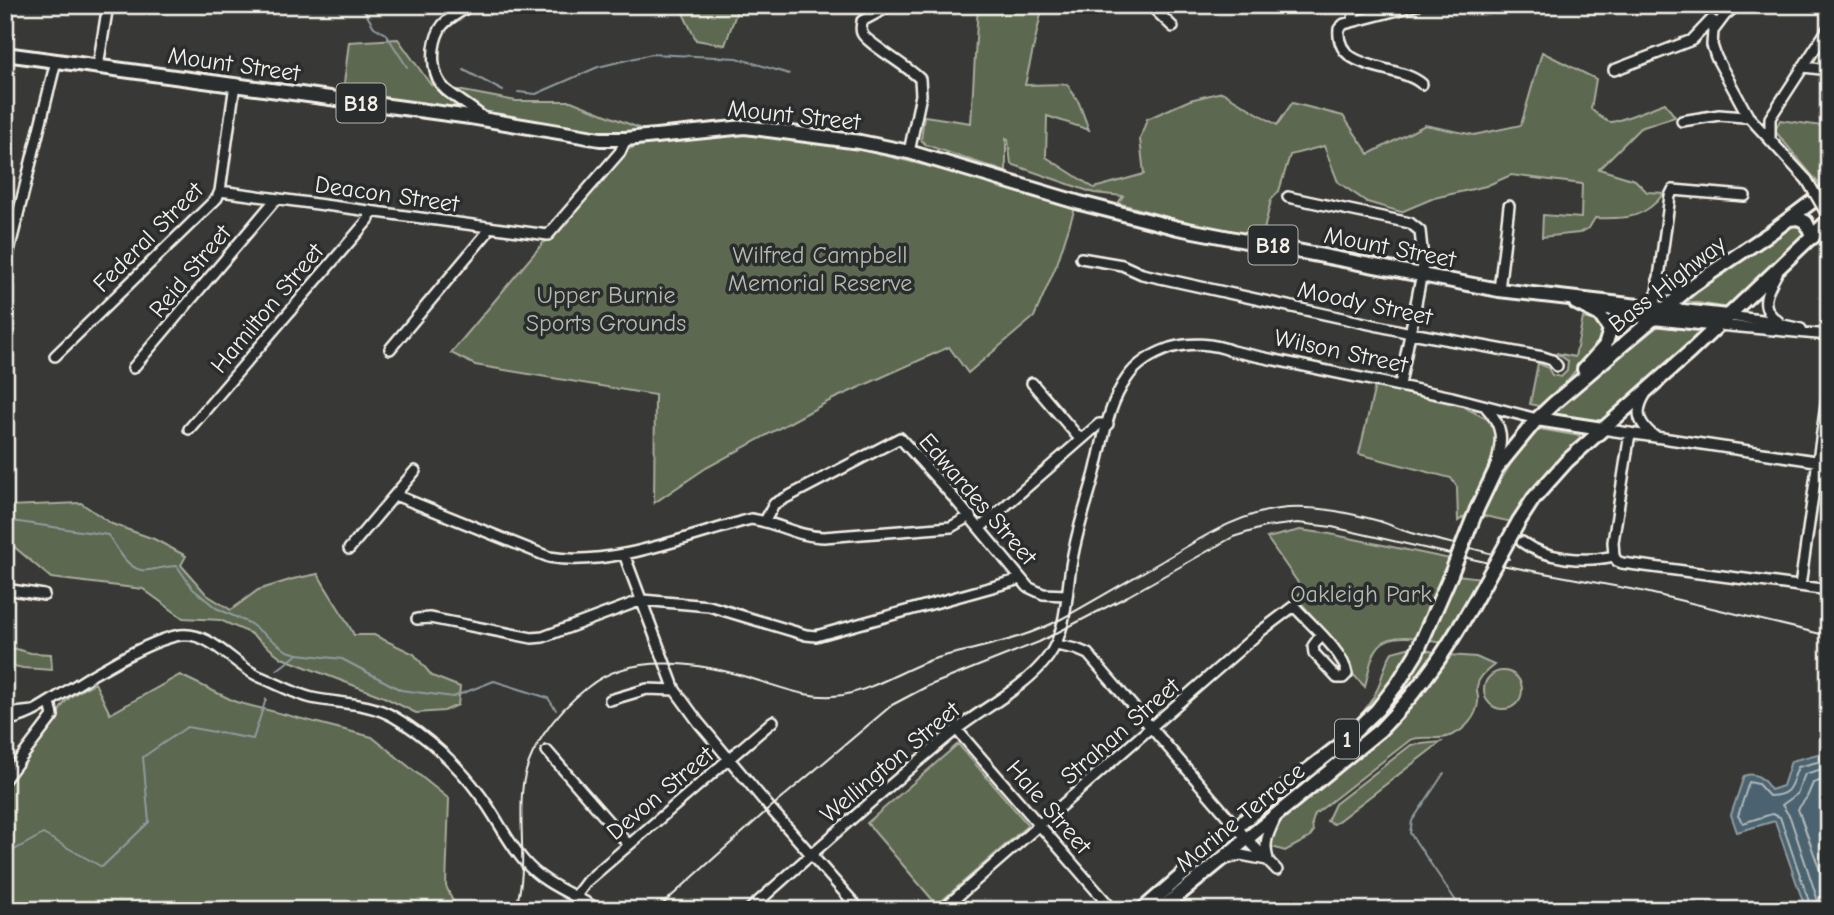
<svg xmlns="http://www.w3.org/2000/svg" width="1834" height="915" font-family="'Comic Neue',sans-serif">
<rect width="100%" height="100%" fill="#383836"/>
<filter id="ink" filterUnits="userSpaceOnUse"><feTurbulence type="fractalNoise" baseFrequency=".0143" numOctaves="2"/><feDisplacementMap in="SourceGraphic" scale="14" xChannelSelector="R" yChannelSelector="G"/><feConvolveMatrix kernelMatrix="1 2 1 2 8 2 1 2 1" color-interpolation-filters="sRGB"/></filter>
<g filter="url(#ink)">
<!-- green -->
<path fill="#5c674f" stroke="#a8ac9c" stroke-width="2" d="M679,5h60l-14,40 -29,-5z
M978,5h65l-18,80 42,-1 12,19 10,27 -42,-14 -1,41 48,31 50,-14 -4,-35 7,-20 43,-19 32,-8 55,33 15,-22 51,13 26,38 56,-29 49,10 47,-10 21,-73 54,27 -5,30c6,5 12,11 19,13 6,1 46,-16 55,-19l10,14 -35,11 -41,41 36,11 12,12 17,1c-19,26 -39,26 -69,25l-6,10 -10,5 -37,4 1,-22 38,3 1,-34 -71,-9 -25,11 -52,12 -33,14 -34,-10 -29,-20 -14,-36 -34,9 -11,36 -8,9 -7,30 21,4 -2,7 -102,-20 -63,-18 5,-7 -29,-3 -83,-29 -3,-25 -2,-1v34l-80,-27 -5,-5 3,-24 47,7z
M398,39l33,46 85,16h55l88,35 -33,3 -284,-39 7,-58z
M1780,120l49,7v51l-9,7 -45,-54z
M746,132c28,4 57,7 85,12 83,16 163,40 244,64l-18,56 -23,53 -66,56 -19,-26 -118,53 -125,68 -52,35 1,-108 -180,-30 -24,-12 92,-110 16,-11 69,-83c32,-13 83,-15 118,-17z
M1793,221h6l10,13 -80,74 -43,-7z
M1583,318l16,4 7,7 -3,16 -28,26 -13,16 -20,20 -12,-3 8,-41 10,5 4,7 9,2 6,-6 1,-10 -12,-8 19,4z
M1661,324l42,6 -102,92 -44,-8 -2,-3 1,-3 9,-8z
M1375,386l87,20 33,17 2,23 -29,68 -10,7 -1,-34 -6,-9 -92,-24z
M1539,429l41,7 1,3 -31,30 -38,53 -32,-7 42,-70z
M81,503l31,21 42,15 32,17 -5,9 26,30 24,15 27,-20 35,-11 25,-5c11,21 25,39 36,61h20l40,19 18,22 28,11 -2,18 -14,6 -28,2 -32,-16 -102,-39 -32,-25 -30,-13 -37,-2 -40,-29 -92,-11 -46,-39v-35l4,2z
M1300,530l30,4 120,25 -32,79c-43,-6 -45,13 -53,49l-16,-17 -1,-12 -52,-61 7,-7 -36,-52z
M1457,575l25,3 -37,65 -15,-2z
M5,646l26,7 20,1 1,16 -29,-2 -18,-4z
M1411,647c-14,31 -34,55 -58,80l-4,1c12,-12 22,-24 29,-40 5,-13 7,-25 14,-36z
M1425,650l14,3 -52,64 -131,106 -2,-2 105,-86 44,-52z
M1449,655l27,2 18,8c-7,6 -15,11 -17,21 -1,5 2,11 1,16 -1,14 -13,28 -26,33 -13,7 -28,-1 -42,5l-95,74 -3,9 1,9 -4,6 -24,13 -13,-4v-15l7,-11 124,-108z
M1484 690a19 19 0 1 1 38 0a19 19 0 1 1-38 0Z
M180,675l56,27 136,35 77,62 -3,87 11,24h-452v-122l52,-69c4,-21 21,-27 38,-36l15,31z
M1441,742l-107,82 -7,-3 8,-17 76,-59z
M958,744l70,81 -91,80 -70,-82z"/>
<!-- water -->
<path fill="#4b636f" stroke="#8f9c9f" stroke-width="2" d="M1829,751v159h-23l-31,-89 -38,11 -6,-17 13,-39c13,-5 20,4 27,14l12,-4 8,-25z"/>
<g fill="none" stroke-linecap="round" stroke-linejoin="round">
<!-- shore -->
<path stroke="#b0b8b8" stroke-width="2" d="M1829,778l-16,5 -6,14 -9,12 31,87
M1812,910l-32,-93 -8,-3 -29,9 -5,-7 11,-34 9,2 11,12c24,-1 21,-11 29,-29l31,-8
M1821,910l-31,-93 -8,-12 15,-11 8,-20 24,-7"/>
<!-- stream -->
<path stroke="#8f9c9f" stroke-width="2" d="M354,5l9,4 11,18 12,7 21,33
M464,70l39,21
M518,92l18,2 62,-27 54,-13 85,4 52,16
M5,520l103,15c10,14 21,39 41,35 10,-1 18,-4 28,-4l16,23 23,19 33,15 38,28 11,3
M277,670l21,-16 44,5 59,31 52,7 41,-16 54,17 8,12
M1444,773l-32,48 -2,12 52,77
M5,861l2,-7 36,-20 59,33 47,-45 -6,-65 44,-30 66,12 13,-40"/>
<!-- minor casing -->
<g stroke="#f4f1e8" stroke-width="14">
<path id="minor" d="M470,5c-9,8 -24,13 -30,24 -9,17 -10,47 6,61 12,10 27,18 39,29
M892,5l-30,16c0,4 -2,8 0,12 3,9 47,34 58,46l1,16 -12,57
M1150,5l23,22
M1365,5l13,9
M1417,5l-73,19 -5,5c-4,44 59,34 83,55
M1737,5l-12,10 -12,16 -1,14 4,12 32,59 59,64
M1352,21l5,-16
M98,66l10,-61
M1804,67l25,3
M1614,70l78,-30 19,-20 7,4
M1682,121l37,-6 25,2 4,-1
M1770,139v-21l59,-91
M220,191l328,44 72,-83 6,-13
M1288,197l122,26 10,8 3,28 -1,16
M1081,258l41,7 20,9 264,58 137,25 9,3 5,6
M5,267l51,-206
M1777,273c-10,18 -20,34 1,48
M1658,280l3,7 6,4 21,-4
M1499,290l10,-84
M1655,307l15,-111 3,-6 72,6
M1727,316l35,4 39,9
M1718,325l111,10
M390,349l96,-115v-6
M55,356l162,-158 3,-7 15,-107
M133,368l143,-169
M1032,383l48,56
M1400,385l20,-102
M1645,395c-11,18 -6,29 9,41
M1485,406c20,22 17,33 11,61
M189,429l180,-210 1,-8
M1602,429l227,34
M395,495l154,62c61,11 142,-22 202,-38 25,3 47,18 73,18l127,-10 19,-11
M765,521l9,-17 126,-66 54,60 74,89 15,7 23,1
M980,528l119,-104h9
M1522,542c23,17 63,21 92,14
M349,549l66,-78
M624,554l51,136 24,33 71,85 90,102
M1614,556l3,5 5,2 207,27
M1614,556l-1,-14 17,-109
M1800,586l29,-202
M5,589l39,6
M417,619l13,-1 102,20 11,-1 99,-37 67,6 97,29 10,1 205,-57
M1056,645l20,4 12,5 158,184 31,32
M610,700l37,-11 28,1
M5,714l28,-3
M5,721c25,-5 36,-14 57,-27 27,-18 87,-54 118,-59 30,-4 53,29 78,41 18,7 36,18 54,22 28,6 57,4 82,19 33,19 64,48 86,78 16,21 27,46 44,66 20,24 50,33 75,49
M957,730l156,180
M547,751l82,94
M5,779l48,-63 -3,-14
M1226,859l15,-4 26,5
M1268,859c-5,-16 0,-25 7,-40
M575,897l12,-16 186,-160
M749,910c68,-61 137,-123 208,-181 28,-22 70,-43 91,-72 20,-27 18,-65 24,-97 5,-30 15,-58 23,-87 8,-32 13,-69 32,-95 10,-15 26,-24 43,-30 20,-6 43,-5 62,3l220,46 85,22
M942,910l319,-279 33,-25c15,17 50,46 53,68l-4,4h-6l-23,-25 -1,-7 8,-11"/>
</g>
<!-- highway casing -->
<g stroke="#f4f1e8" stroke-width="18">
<path id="highway" d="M5,54l465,63 130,22h26l119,-12 115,15 49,10 171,51 98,25 321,62 228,26
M1789,219l9,-1 8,4 7,15
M1576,303l24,12 10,15 -5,16 -21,23
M1603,307l51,11 64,7
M1537,419l65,10
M1477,509l19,-40 41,-50 17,-16 139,-118 80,-54 56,-42
M1519,521l15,-23 33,-37 123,-109 139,-132
M1142,910l118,-103 84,-65 33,-32 21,-27 18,-29 35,-80
M1160,910l220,-180c46,-47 73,-89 104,-146"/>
</g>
<!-- minor -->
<use href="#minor" stroke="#2a2d2e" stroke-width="9"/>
<!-- highway -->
<use href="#highway" stroke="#2a2d2e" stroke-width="12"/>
<!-- rail -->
<path stroke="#f4f1e8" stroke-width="2" d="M515,910c13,-39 4,-76 7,-116 2,-42 34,-82 66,-107 44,-36 114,-24 165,-8 30,9 57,21 90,16 30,-6 57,-23 85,-34 13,-5 28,-8 42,-11 32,-8 64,-16 93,-32 34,-19 68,-39 101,-58 39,-23 78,-49 124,-52 30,-2 63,5 91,13 10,3 19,8 29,11 33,10 68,16 101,27
M656,910l114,-102 122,-103 36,-19 111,-44 89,-46 105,-59 32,-10 33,-4 34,4 153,35 156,29 188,45"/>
<!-- minor-bridge casing -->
<g stroke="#f4f1e8" stroke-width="14" stroke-linecap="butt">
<path id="minor-bridge" d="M1807,180l22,38"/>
</g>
<!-- highway-bridge casing -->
<g stroke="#f4f1e8" stroke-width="18" stroke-linecap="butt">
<path id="highway-bridge" d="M1451,574l26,-65
M1484,584l35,-63"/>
</g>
<!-- minor-bridge -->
<use href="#minor-bridge" stroke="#2a2d2e" stroke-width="9"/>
<!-- highway-bridge -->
<use href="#highway-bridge" stroke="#2a2d2e" stroke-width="12"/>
</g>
</g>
<g text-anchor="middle" stroke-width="7" stroke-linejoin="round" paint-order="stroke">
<!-- shield labels -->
<g fill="#2a2d2e" stroke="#b7b6b0" stroke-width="2">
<rect x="336.5" y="83.5" width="49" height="39" rx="5"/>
<rect x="1248.5" y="225.5" width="49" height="39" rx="5"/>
<rect x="1335" y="719.5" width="24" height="39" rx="5"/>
</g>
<g font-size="23" font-weight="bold" fill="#f4f1e8">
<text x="361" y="111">B18</text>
<text x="1273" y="253">B18</text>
<text x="1347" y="747">1</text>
</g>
<!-- street labels -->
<g font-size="24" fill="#f4f1e8" stroke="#2a2d2e">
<text transform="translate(234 64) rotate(8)" y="8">Mount Street</text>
<text transform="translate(794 115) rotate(6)" y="8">Mount Street</text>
<text transform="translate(387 194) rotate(8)" y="8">Deacon Street</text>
<text transform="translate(148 237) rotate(-45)" y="8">Federal Street</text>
<text transform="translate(1390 247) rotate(11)" y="8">Mount Street</text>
<text transform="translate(190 271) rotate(-50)" y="8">Reid Street</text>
<text transform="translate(1667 284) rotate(-38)" y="8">Bass Highway</text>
<text transform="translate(1365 303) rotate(12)" y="8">Moody Street</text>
<text transform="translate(267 308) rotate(-50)" y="8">Hamilton Street</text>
<text transform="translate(1341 351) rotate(12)" y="8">Wilson Street</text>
<text transform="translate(978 499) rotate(49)" y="8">Edwardes Street</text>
<text transform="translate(1120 731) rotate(-41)" y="8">Strahan Street</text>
<text transform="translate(890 762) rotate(-40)" y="8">Wellington Street</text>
<text transform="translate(660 793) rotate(-40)" y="8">Devon Street</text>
<text transform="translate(1049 807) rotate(49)" y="8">Hale Street</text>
<text transform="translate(1240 817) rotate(-39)" y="8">Marine Terrace</text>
</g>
<!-- park labels -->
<g font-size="24" fill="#b7baab" stroke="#2a2d2e">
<text x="820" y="263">Wilfred Campbell<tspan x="820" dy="28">Memorial Reserve</tspan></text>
<text x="606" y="303">Upper Burnie<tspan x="606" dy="28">Sports Grounds</tspan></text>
<text x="1361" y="602">Oakleigh Park</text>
</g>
</g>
<!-- margin -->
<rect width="1834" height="915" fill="none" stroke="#2a2d2e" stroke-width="28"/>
<rect x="14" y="14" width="1806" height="887" fill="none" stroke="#f4f1e8" stroke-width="2.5" filter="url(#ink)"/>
</svg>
